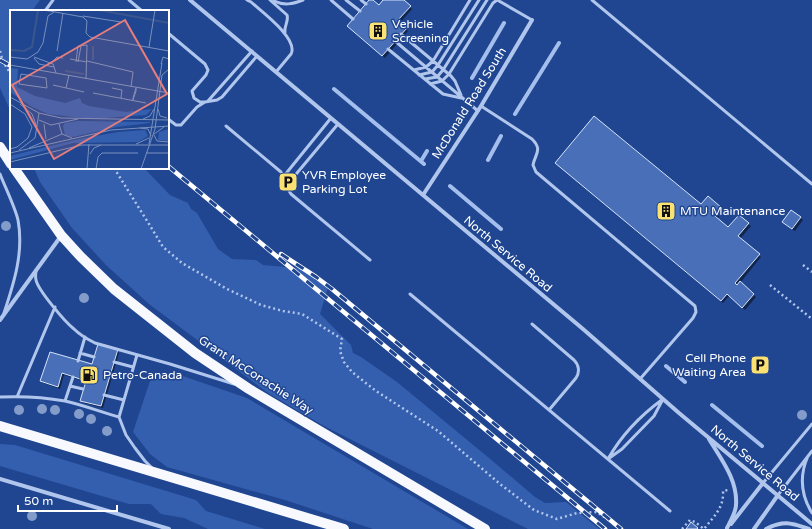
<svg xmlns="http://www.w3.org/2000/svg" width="812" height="529" font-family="'Varela Round',sans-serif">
<rect width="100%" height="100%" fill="#204691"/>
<!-- green -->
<path fill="#345eae" d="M0,0h40l-8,11h-21v101l-11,-24z
M34,168h110l26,27 18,8 3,6 6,4 21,36 14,10 24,1 7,5 46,4 20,15 -9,30 31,31 2,8 8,4 36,25 92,76 46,39 10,6 21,-1 33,27h-71l-204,-103 -56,-33 -119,-89 -43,-39 -34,-37 -32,-46z
M171,372l76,26 221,131h-95l-88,-29 -118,-33 -17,-13 -17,-22 17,-51z
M0,444l15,1 181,55 10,11 59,18h-57l-24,-11 -23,-4 -10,-10h-22l-129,-38z"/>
<!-- shadow -->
<path fill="#0007" d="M371,0l8,6 5,-6h19l9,9 -12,14 8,8 -23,27 -34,-30z
M559,165l142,41 20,3 3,2 -7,8 11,9 20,-4 3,2 -11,13 21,18 -21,26 16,14 -11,13 -15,-15 -7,8z
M791,211l12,9 -8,11 -9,-6z
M117,350l2,3 -16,55 -19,-5 -3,-3 6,-18 -23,-7 -4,14 -16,-6 -3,-2 9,-28 42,13z"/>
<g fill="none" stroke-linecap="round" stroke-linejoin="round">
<!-- stream -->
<path stroke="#a4bfee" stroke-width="4" d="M472,78l32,-55
M334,89l90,75
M515,114l44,-71
M488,160l13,-24
M421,161l6,-10
M450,186l51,43
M666,366l19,16
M712,405l50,41"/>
</g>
<!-- building -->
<path fill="#496fb8" stroke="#d6e3f9" d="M369,0h4l6,5 4,-5h21l7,6 -13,14 9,8 -25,28 -35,-30z
M594,116l107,88 7,-8 14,12 -7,8 13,11 11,-12 10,8 -11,13 22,18 -25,29 2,2 3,-4 14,13 -12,14 -15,-14 -6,7 -166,-138z
M791,210l10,7 -9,12 -10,-7z
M98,344l20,5 -17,57 -21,-5 6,-20 -24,-8 -4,14 -18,-6 10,-29 42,12z
M691,522l7,6 -1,1h-11z"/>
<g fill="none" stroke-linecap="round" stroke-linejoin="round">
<!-- path -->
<path stroke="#b1c6ed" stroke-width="2.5" stroke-dasharray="2 3" stroke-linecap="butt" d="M0,51l3,11 8,12
M114,168l35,56 14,23 19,16 45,26 34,16 22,6 19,3 40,25 -2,12 4,11 8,10 24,19 62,40 62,53 34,26 23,9 20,-6 20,-1 25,17
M803,265l9,7
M770,285l42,34
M682,529l8,-9 5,2 9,7c10,-13 20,-21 19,-38l5,-1"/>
<!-- lane -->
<path stroke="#b1c6ed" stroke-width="3" d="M129,0l13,11
M247,0l4,2c10,9 48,37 40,52l-15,18
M270,0l17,15c2,6 -3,11 -2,17
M331,0l22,19
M346,0l14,11
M361,0l5,4
M592,0l220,184
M274,1c10,5 19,3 29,-1
M499,1l33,19
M45,11l8,-11
M168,33l37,31 3,6 -2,5 -14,16 2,7 6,4h5l-8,5 -16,18h-5l-8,-6
M401,34l50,42 4,5 6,14
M395,41l83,70
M388,49l55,45 18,4
M414,70l12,-3 7,-6 37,-61
M419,75l13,-3 6,-7 41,-65
M425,79l12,-2 6,-7 44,-70
M430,84l12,-3 7,-7 44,-71 4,-3 2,1
M208,101l44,-50
M205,102l12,-2 5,-3 35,-41
M481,106l51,33c11,11 3,15 1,26l3,7 159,134 1,6 -3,6 -53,61
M226,126l55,46c5,7 5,15 10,22l79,66
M0,174c5,13 15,33 18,46 6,32 -4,63 -14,93
M284,176l47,-58
M286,182l6,-3 46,-55
M36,270c0,3 -1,6 0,10 2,10 29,42 38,49 6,6 13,10 21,14l75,21 64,20
M410,294l260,217
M532,324l42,36c5,5 6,12 2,18l-27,32
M80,353l14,4
M137,355l-18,62 7,18 9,13 10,13 7,7
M78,361l7,-24
M114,362l19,5
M70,386l13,3
M104,395l20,5
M0,397c22,-1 43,0 65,4 18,4 36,11 54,16
M17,397l38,-90
M663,399l-9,17 -32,33 -14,10c13,-23 33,-44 55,-60z
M65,401l8,-24
M808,456c-9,20 -7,39 4,57
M763,483l49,-59
M778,495l34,-44"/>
<!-- street -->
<path stroke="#b1c6ed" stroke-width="4" d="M190,0l393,329 96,84 133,111
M423,195l58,-89 51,-86
M0,320l61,-84
M709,439c12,20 29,41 27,66 0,7 -6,17 -9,23
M0,479l169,50
M731,524l32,-41
M754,529l24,-34
M766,529c18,-9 25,-6 43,0"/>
<!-- primary -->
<path stroke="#f7f9ff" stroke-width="10" d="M0,147l11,17
M14,168l47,67 20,22 33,32 81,64 54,36 236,140
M0,426l344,103"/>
<!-- rail casing -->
<g stroke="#fff" stroke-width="4.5">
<path id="rail" d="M0,60l11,6
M168,166l437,363
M281,254l35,23 16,12 289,240"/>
</g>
<!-- rail -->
<use href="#rail" stroke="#204691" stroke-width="3" stroke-dasharray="9" stroke-linecap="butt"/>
</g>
<!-- trees -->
<g fill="#849cca">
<circle cx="6" cy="226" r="5"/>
<circle cx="84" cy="298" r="5"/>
<circle cx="42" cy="409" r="5"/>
<circle cx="19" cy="410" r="5"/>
<circle cx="55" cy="410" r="5"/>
<circle cx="79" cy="414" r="5"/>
<circle cx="802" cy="415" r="5"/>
<circle cx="91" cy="419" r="5"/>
<circle cx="107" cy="431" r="5"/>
<circle cx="32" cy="516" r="5"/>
</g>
<!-- icons -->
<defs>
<g id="building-square" transform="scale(1)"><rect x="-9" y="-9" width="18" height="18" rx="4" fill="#fae171" stroke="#204691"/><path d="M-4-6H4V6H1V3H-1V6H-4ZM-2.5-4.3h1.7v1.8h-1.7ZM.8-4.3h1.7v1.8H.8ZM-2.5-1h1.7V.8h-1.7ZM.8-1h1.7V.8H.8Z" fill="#111"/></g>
<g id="parking-square" transform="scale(1)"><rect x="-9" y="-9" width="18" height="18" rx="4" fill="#fae171" stroke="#204691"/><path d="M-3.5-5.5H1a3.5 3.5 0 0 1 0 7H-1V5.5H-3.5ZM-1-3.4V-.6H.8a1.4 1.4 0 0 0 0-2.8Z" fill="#111"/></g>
<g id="fuel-square" transform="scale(1)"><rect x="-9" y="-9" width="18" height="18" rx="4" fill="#fae171" stroke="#204691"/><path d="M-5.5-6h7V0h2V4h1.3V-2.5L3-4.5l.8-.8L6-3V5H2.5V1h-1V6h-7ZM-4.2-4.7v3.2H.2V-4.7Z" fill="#111"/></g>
</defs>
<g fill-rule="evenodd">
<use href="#building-square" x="378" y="31"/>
<use href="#parking-square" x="288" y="182"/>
<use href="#building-square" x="666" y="211"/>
<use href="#parking-square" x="760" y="365"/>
<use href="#fuel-square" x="89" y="375"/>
</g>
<g text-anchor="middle" stroke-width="3" stroke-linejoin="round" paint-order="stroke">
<!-- poi labels -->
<g font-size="12" fill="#fff" stroke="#204691" text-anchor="start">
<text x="392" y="28">Vehicle<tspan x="392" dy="14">Screening</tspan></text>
<text x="302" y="179">YVR Employee<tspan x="302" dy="14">Parking Lot</tspan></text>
<text x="680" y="215">MTU Maintenance</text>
<text x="746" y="362" text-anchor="end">Cell Phone<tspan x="746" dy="14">Waiting Area</tspan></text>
<text x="103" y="379">Petro-Canada</text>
</g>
<!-- street labels -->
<g font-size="12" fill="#fff" stroke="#204691">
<text transform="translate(469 103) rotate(-58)" y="4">McDonald Road South</text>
<text transform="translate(508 254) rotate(40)" y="4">North Service Road</text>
<text transform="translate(256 375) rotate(33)" y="4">Grant McConachie Way</text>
<text transform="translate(755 463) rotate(40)" y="4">North Service Road</text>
</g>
</g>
<!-- overview -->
<g transform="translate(10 10)">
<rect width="159" height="159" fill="#204691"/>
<path d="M0,58l8,1 -1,18 18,9 30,7 15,-5 2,5 7,3 37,6 26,-3 -6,6 -55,4 -43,-5 -16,-7 -22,-15zM68,111l72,1v1l-33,4 -44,10 -8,-2 -2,-9 2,-3zM159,119v12l-11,-1 1,-8zM135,120l3,6 -10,6 -65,1 -63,17v-4l69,-17 39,-7z" fill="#345eae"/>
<path fill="none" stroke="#3b568d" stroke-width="2" d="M89,0l70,13M0,40l14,1 8,-4 6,-37M83,50v-14M55,61l19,3"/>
<path fill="none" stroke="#7990bd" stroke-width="1" d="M34,0l39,7 4,4 -1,12 4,4 79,14M73,6l38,6M139,37l6,-37M47,41l6,-38M0,47l17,2 11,-7 5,-9 5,-27 6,-4M24,47l19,7 3,9M24,48l5,6 15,3M60,49l17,3M77,51l46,11 -2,15M66,52l2,-16 9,-1 -1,34M68,52l3,-16M40,54l7,-7 6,1M151,54l2,-7 6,2M0,55l159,28M11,64l25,4 1,10 -28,-4zM43,75l31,7M56,78l3,-13M102,78l10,2 -1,8M126,78v3l-3,9v-2zM83,83l53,10M0,87l29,16 22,5 108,2M0,94l15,10 7,13 -4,11 -11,9 -7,2M10,94l12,10 5,13M148,99l2,7 7,2M133,109l7,-3 4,-7M29,110l12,5 27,-6M34,114l2,15M49,114l3,10 10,4M130,118l8,1 3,7M144,124l10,-7M144,125l3,6 12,1M126,134l13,-6M139,134l13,-81M19,138l33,-14M9,140l16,-12 4,-25M0,143l101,-23 58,-4M136,143h23M80,144l4,-6 7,-3M0,152l72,-17h87M77,159l2,-25M86,159l2,-12 4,-4h36M131,159l14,-40 7,-54 7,-6"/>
<path fill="#e67e7e" fill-opacity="0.15" stroke="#e67e7e" stroke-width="2" d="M115,10l42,74 -113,65 -42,-74z"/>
<rect width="159" height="159" fill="none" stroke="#fff" stroke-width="2"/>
</g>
<!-- scale -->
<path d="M18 505v6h99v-6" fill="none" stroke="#ffffff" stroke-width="2"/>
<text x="24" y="505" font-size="12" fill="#ffffff" stroke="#204691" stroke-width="3" paint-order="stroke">50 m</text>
</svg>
